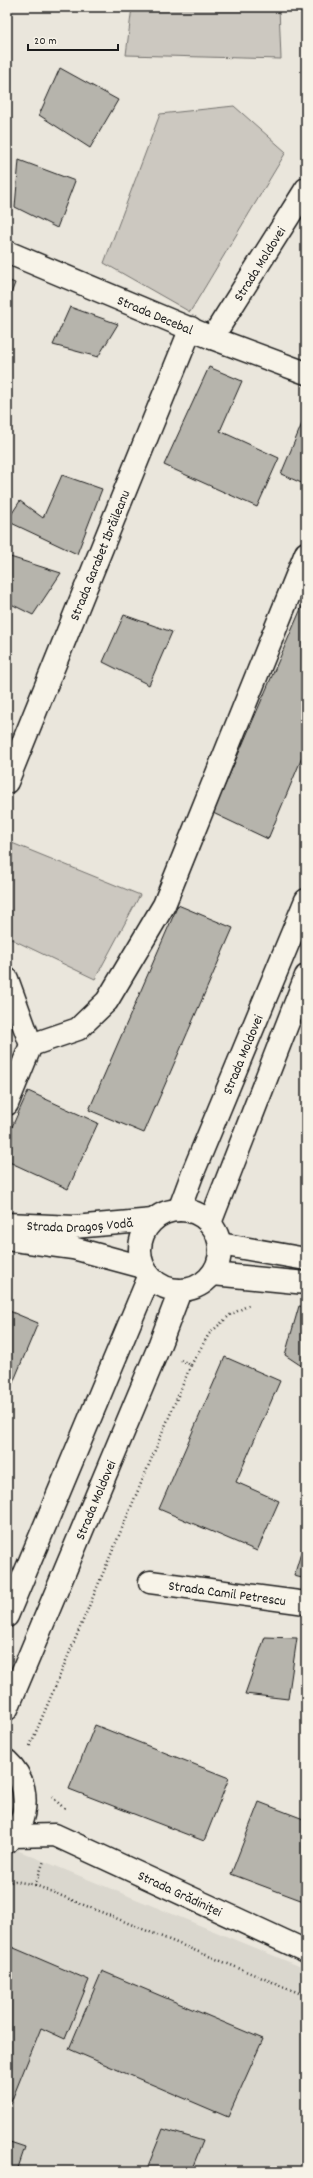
<svg xmlns="http://www.w3.org/2000/svg" width="313" height="2178" font-family="Dekko,sans-serif">
<rect width="100%" height="100%" fill="#eae6dc"/>
<filter id="ink" filterUnits="userSpaceOnUse"><feTurbulence type="fractalNoise" baseFrequency=".025" numOctaves="2"/><feDisplacementMap in="SourceGraphic" scale="8" xChannelSelector="R" yChannelSelector="G"/><feConvolveMatrix kernelMatrix="1 2 1 2 8 2 1 2 1" color-interpolation-filters="sRGB"/></filter>
<g filter="url(#ink)">
<!-- built -->
<path fill="#dad7ce" d="M7,1846l299,123v202h-299z"/>
<!-- green -->
<path fill="#ccc8c0" stroke="#74726e" d="M132,7h147l2,52 -155,-4z
M234,106l52,46 -96,160 -86,-49 56,-149z
M7,841l133,54 -45,84 -88,-42z"/>
<!-- building -->
<path fill="#b6b4ac" stroke="#1c1c1c" d="M60,68l58,32 -28,48 -51,-33z
M19,160l56,21 -18,47 -42,-21z
M7,280l8,3 -8,21z
M70,307l48,17 -20,33 -45,-12z
M209,367l33,14 -22,50 59,27 -22,49 -93,-42z
M306,414v71l-25,-11z
M62,475l40,14 -25,65 -70,-33 13,-20 23,17z
M7,556l54,17 -28,42 -26,-13z
M306,597v151l-38,91 -55,-26z
M124,615l48,17 -23,53 -46,-23z
M178,905l55,23 -89,205 -55,-23z
M28,1091l70,32 -30,66 -61,-28v-23z
M299,1306l7,1v62l-21,-14z
M7,1310l31,13 -31,74z
M225,1357l55,24 -44,101 43,19 -22,50 -98,-42z
M304,1543h2v36l-12,-3z
M265,1637l32,1 -9,61 -43,-5z
M95,1725l134,53 -25,63 -135,-52z
M259,1802l47,18v20l-3,7 3,1v54l-75,-28z
M7,1945l82,35 -24,59 -24,-11 -34,84z
M102,1971l161,68 -35,78 -159,-68z
M163,2129l40,12 -12,30h-45z
M7,2141l18,6 -8,24h-10z"/>
<g fill="none" stroke-linecap="round" stroke-linejoin="round">
<!-- minor casing -->
<g stroke="#1c1c1c" stroke-width="25">
<g id="minor">
<path id="s1" d="M7,252l205,86 94,35"/>
<path id="s2" d="M212,338l94,-149"/>
<path id="s3" d="M7,782l184,-454"/>
<path d="M7,979l24,66 -24,59"/>
<path d="M31,1045l47,-16 29,-28 57,-96 142,-352"/>
<path id="s4" d="M150,1582l156,21"/>
</g>
</g>
<!-- major casing -->
<g stroke="#1c1c1c" stroke-width="25">
<g id="major">
<path id="s5" d="M179,1210l13,-35 114,-275"/>
<circle cx="180" cy="1250" r="40"/>
<path d="M210,1223l96,-247"/>
<path id="s6" d="M7,1224l67,3 79,-7"/>
<path d="M7,1239l66,9 70,19"/>
<path d="M220,1244l86,15"/>
<path d="M213,1274l93,9"/>
<path d="M7,1616l142,-339"/>
<path id="s7" d="M7,1709l151,-360 22,-58"/>
<path d="M7,1761c24,22 23,59 0,81"/>
<path id="s8" d="M13,1836l42,-1 251,116"/>
</g>
</g>
<!-- path -->
<path stroke="#1c1c1c" stroke-width="2.5" stroke-dasharray="1 3" stroke-linecap="butt" d="M191,1365l18,-31 21,-19 19,-10
M30,1746l161,-381 -10,-5
M52,1797l14,13
M7,1883l8,-2 20,4 9,-24
M35,1885l269,110"/>
<!-- minor -->
<use href="#minor" stroke="#f7f3e8" stroke-width="22"/>
<!-- major -->
<use href="#major" stroke="#f7f3e8" stroke-width="22"/>
</g>
</g>
<g text-anchor="middle" stroke-width="3" stroke-linejoin="round" paint-order="stroke">
<!-- street labels -->
<g font-size="14" fill="#1c1c1c" stroke="#f7f3e8">
<text dy="5" stroke="none"><textPath href="#s2" startOffset="88">Strada Moldovei</textPath></text>
<text dy="5" stroke="none"><textPath href="#s1" startOffset="161">Strada Decebal</textPath></text>
<text dy="5" stroke="none"><textPath href="#s3" startOffset="245">Strada Garabet Ibrăileanu</textPath></text>
<text dy="5" stroke="none"><textPath href="#s5" startOffset="168">Strada Moldovei</textPath></text>
<text dy="5" stroke="none"><textPath href="#s6" startOffset="73">Strada Dragoș Vodă</textPath></text>
<text dy="5" stroke="none"><textPath href="#s7" startOffset="227">Strada Moldovei</textPath></text>
<text dy="5" stroke="none"><textPath href="#s4" startOffset="78">Strada Camil Petrescu</textPath></text>
<text dy="5" stroke="none"><textPath href="#s8" startOffset="180">Strada Grădiniței</textPath></text>
</g>
</g>
<!-- margin -->
<rect width="313" height="2178" fill="none" stroke="#f7f3e8" stroke-width="24"/>
<rect x="12" y="12" width="289" height="2154" fill="none" stroke="#1c1c1c" stroke-width="1.5" filter="url(#ink)"/>
<!-- scale -->
<path d="M28 44v6h90v-6" fill="none" stroke="#1c1c1c" stroke-width="2"/>
<text x="34" y="44" font-size="12" fill="#1c1c1c" stroke="#f7f3e8" stroke-width="3" paint-order="stroke">20 m</text>
</svg>
